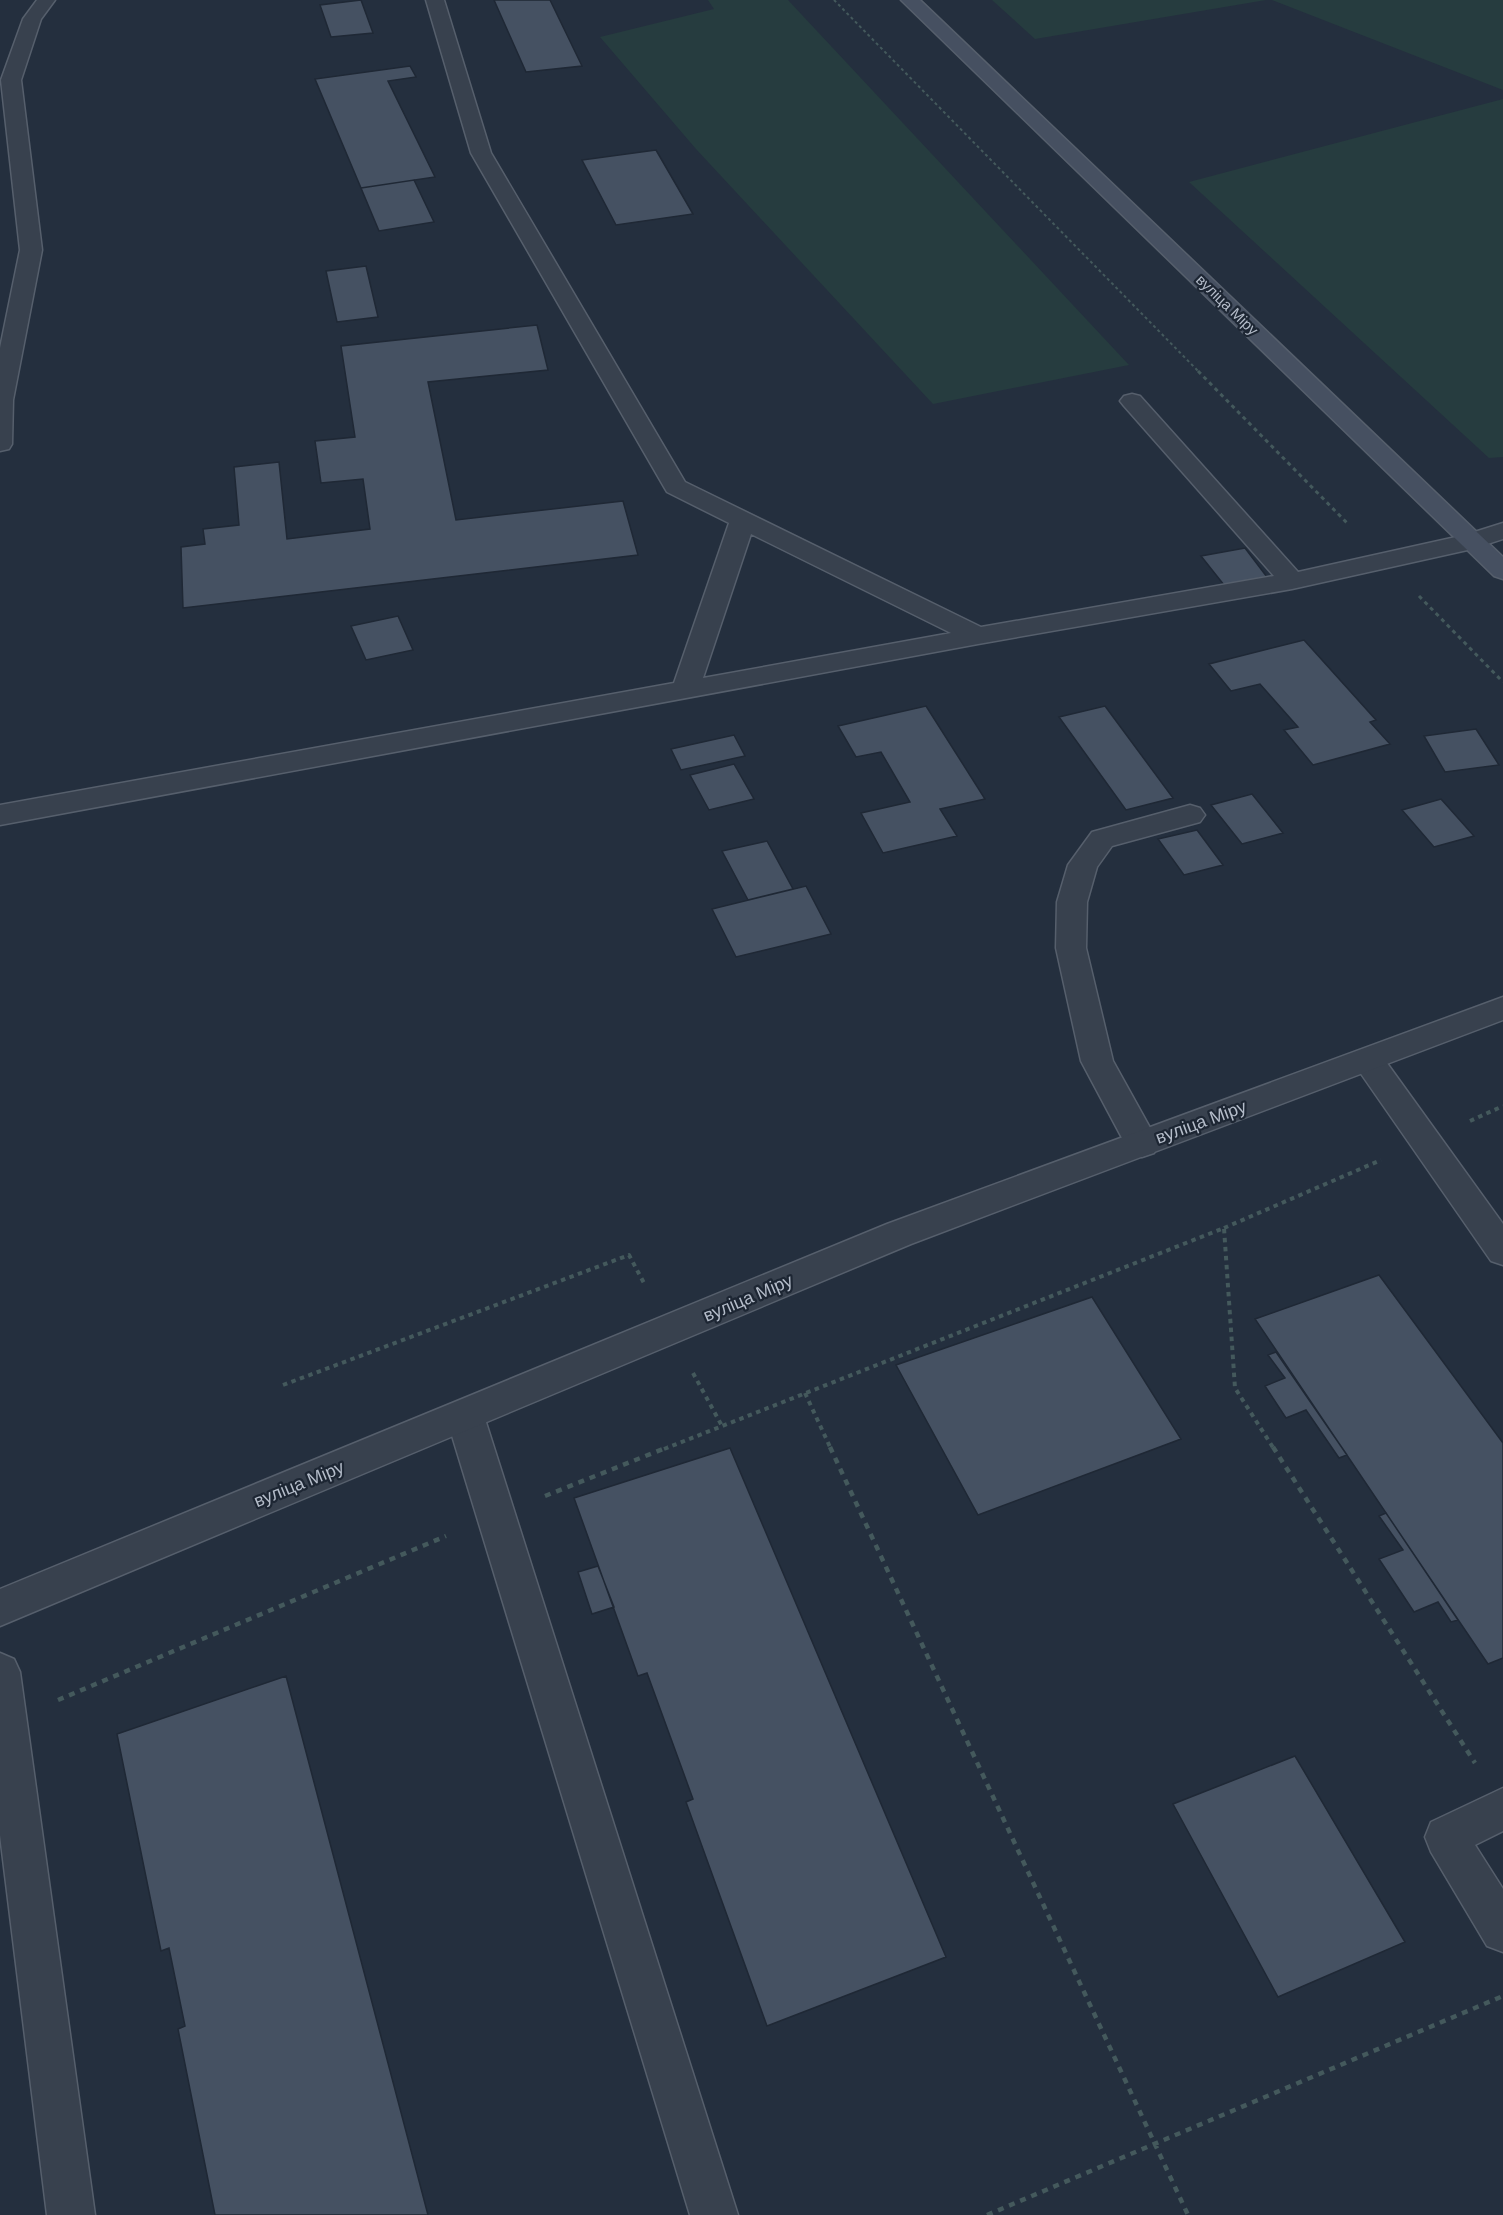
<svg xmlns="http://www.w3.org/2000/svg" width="1503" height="2215" font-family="'DM Sans',sans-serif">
<rect width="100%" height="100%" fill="#242f3e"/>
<!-- green -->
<path fill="#263c3f" d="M708,0h80l341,365 -196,39 -237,-255 -96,-112 114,-28z
M992,0h274l-231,39z
M1272,0h231v90z
M1503,99v358l-14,1 -300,-276z"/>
<!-- building -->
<path fill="#455162" stroke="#1f2835" stroke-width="1.5" d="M361,0l12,33 -42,4 -11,-32z
M494,0h56l32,66 -56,6z
M410,66l6,11 -28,4 47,96 -74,11 -46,-109z
M656,150l37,64 -77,11 -34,-65z
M414,180l20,42 -55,9 -18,-43z
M366,266l12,51 -41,5 -11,-51z
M537,325l11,45 -120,12 28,138 167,-19 15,54 -455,53 -2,-61 24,-3 -2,-15 36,-4 -5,-58 45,-5 8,77 83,-10 -7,-50 -42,4 -6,-42 40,-4 -14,-91z
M1245,548l22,29 -43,8 -23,-29z
M398,616l15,34 -47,10 -15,-34z
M1304,640l72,80 -6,2 20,22 -77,21 -29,-35 14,-3 -38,-43 -29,7 -22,-27z
M926,706l59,93 -45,10 17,27 -74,17 -22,-40 49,-11 -29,-50 -25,5 -18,-31z
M1105,706l68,92 -47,12 -67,-93z
M1476,729l23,36 -54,7 -21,-36z
M734,735l11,21 -64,14 -10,-21z
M734,764l20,35 -45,11 -19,-35z
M1252,794l31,39 -41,11 -31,-39z
M1441,799l33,37 -40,11 -32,-37z
M1197,830l26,35 -39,10 -26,-36z
M767,841l26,48 -45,11 -26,-49z
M806,886l25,48 -95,23 -24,-48z
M1379,1275l124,168v215l-15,6 -233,-345z
M1092,1297l89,142 -203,76 -82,-150z
M1276,1352l71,103 -8,3 -33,-48 -20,8 -21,-32 20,-8 -17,-23z
M730,1448l216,509 -179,69 -81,-224 7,-3 -46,-126 -9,3 -64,-178z
M1386,1513l72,107 -7,2 -13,-20 -24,10 -35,-53 24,-9 -24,-34z
M598,1566l16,41 -22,7 -14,-42z
M286,1676l142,539h-213l-37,-186 7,-3 -16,-78 -8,3 -44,-217z
M1295,1756l110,186 -127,55 -105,-193z"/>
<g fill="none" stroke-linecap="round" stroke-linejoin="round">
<!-- service casing -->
<g stroke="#565f6c" stroke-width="3">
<path id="service" d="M37,0h18l-14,19 -20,61 21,170 -29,150 -1,44 -3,5 -9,2v-103l20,-98 -19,-170 22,-61z
M426,0h18l47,153 194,329 296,145 293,-51 -150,-170 -4,-5 4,-5 8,-2 8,2 158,176 167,-37 38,-12v16l-31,10 -180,40 -314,55 -978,181v-20l674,-122 55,-160 -62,-31 -3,-5 -193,-334zM751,534l200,99 -248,45z
M1190,805l10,3 5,7 -5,7 -88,24 -15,21 -10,35 -1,46 27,113 46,83 -5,9 -12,4 -12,-4 -49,-92 -25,-113 1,-46 11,-37 24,-33z
M1368,1048l11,4 124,172v41l-12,-4 -134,-193 -5,-8 5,-8z
M465,1400l13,5 6,11 254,799h-48l-244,-799 6,-11z
M0,1653l14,6 6,13 75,543h-48l-47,-380z
M1503,1788v43l-28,14 28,44v63l-16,-6 -56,-94 -6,-15 6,-15z"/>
</g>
<!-- tertiary casing -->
<g stroke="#565f6c" stroke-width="3">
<path id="tertiary" d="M1503,997v23l-592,224 -911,382v-37l887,-365z"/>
</g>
<!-- secondary casing -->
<g stroke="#565f6c" stroke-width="3">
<path id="secondary" d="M901,0h19l583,557v22l-9,-3z"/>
</g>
<!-- path-far3 -->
<path stroke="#44595c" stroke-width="2" stroke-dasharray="3 3" stroke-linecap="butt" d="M834,0l366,373"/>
<!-- path-far2 -->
<path stroke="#44595c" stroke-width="3" stroke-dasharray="4 4" stroke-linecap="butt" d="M1198,371l151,154
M1419,596l84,86"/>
<!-- path-far1 -->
<path stroke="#44595c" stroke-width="4" stroke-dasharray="4.5 4.5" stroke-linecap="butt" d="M1470,1121l33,-15
M1224,1228l157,-68
M693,1373l29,53
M283,1385l346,-130 16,30
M805,1393l26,56
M664,1449l560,-221 11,160 39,61"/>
<!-- path -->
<path stroke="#44595c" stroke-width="4.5" stroke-dasharray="6 6" stroke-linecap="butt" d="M830,1447l358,768
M1273,1447l202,316
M545,1496l123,-49
M58,1700l388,-164
M987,2215l516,-219"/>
<!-- service -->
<use href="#service" fill="#38414e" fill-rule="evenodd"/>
<!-- tertiary -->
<use href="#tertiary" fill="#38414e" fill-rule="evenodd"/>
<!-- secondary -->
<use href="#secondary" fill="#465061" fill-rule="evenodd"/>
</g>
<g text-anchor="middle" stroke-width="4.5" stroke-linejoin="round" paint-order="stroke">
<!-- far-street labels -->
<g font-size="15" fill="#b4bcc9" stroke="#1d2633">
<text transform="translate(1227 305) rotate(44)" y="5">вуліца Міру</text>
</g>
<!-- street labels -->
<g font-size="18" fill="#b4bcc9" stroke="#1d2633">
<text transform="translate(1201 1122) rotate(-20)" y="6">вуліца Міру</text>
<text transform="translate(748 1298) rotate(-23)" y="6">вуліца Міру</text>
<text transform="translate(299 1484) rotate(-22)" y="6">вуліца Міру</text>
</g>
</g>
</svg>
